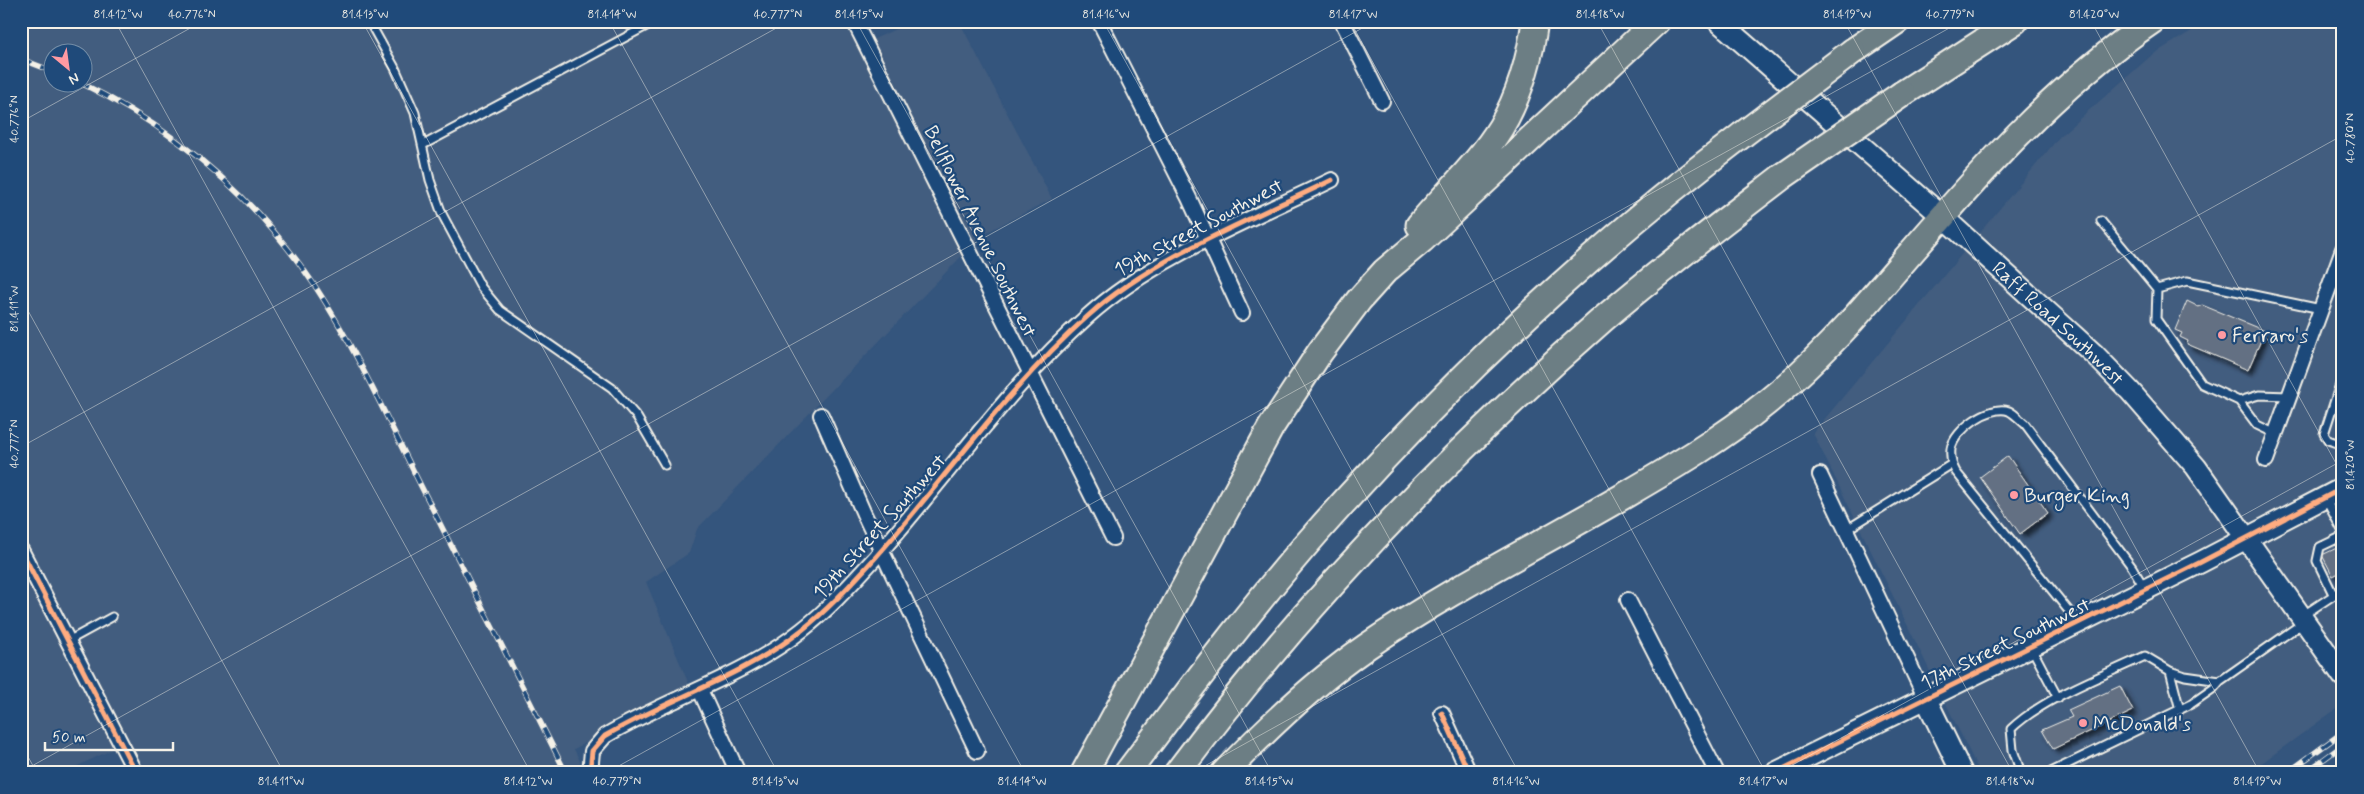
<svg xmlns="http://www.w3.org/2000/svg" width="2364" height="794" font-family="Mynerve,sans-serif">
<defs>
<filter id="shadow"><feDropShadow dx="4.5" dy="4.5" stdDeviation="2.5" flood-color="#0009"/></filter>
</defs>
<rect width="100%" height="100%" fill="#34557d"/>
<filter id="ink" filterUnits="userSpaceOnUse"><feTurbulence type="fractalNoise" baseFrequency=".02" numOctaves="2"/><feDisplacementMap in="SourceGraphic" scale="10" xChannelSelector="R" yChannelSelector="G"/><feConvolveMatrix kernelMatrix="1 2 1 2 8 2 1 2 1" color-interpolation-filters="sRGB"/></filter>
<g filter="url(#ink)">
<!-- built -->
<path fill="#425d7f" fill-rule="evenodd" d="M21,21h841l10,19 41,-19h46l93,178 -69,35 -286,295 -8,24 -43,29 44,105 -116,62 12,24h-456l-13,-26 -54,26h-33l-9,-17zM52,52h30v30h-30z
M2208,21h135v683l-95,69h-268l-167,-340 248,-298 91,-80z"/>
<!-- building -->
<path fill="#647083" stroke="#f4f1e8" filter="url(#shadow)" d="M2187,301l12,6 3,-2 63,26 -17,39 -61,-26 1,-3 -8,-4 2,-4 -7,-3z
M2008,456l40,57 -28,21 -40,-57z
M2343,545v26l-10,5 -11,-21z
M2120,686l13,25 -80,38 -11,-19 30,-13 -4,-7z"/>
<g fill="none" stroke-linecap="round" stroke-linejoin="round">
<!-- lane casing -->
<g stroke="#f4f1e8" stroke-width="11">
<path id="lane" d="M369,21l26,47 20,45 15,67 12,34 39,73 19,23 112,78 25,29 28,48
M423,145l233,-124
M2101,221l56,68
M2343,375l-19,59 4,6 15,5
M2289,396l-30,-1 -20,6 -37,-17 -46,-65 1,-30 30,-8 134,28
M2239,401l18,24 19,9
M2326,500l17,32
M1846,530l106,-66
M2333,594l-16,-33 3,-14 23,-11
M2302,616l41,-27
M2077,621l-121,-149c-4,-7 -6,-14 -5,-23 3,-19 39,-45 58,-38 6,3 11,9 16,13l107,143 12,20
M68,641l44,-24
M2031,647l27,51
M2170,671l10,39
M2220,681l84,-59
M2021,773l-8,-23 -2,-21c32,-31 94,-54 134,-73l25,15 15,5 35,5 -6,7 -23,16 -142,69"/>
</g>
<!-- street casing -->
<g stroke="#f4f1e8" stroke-width="18">
<path id="street" d="M854,21l259,517
M1099,21l90,177 53,115
M1342,21l40,80
M821,415l43,99 113,237
M2266,460l77,-211
M1820,475l106,224
M21,550l115,223
M1628,600l89,173
M700,690l38,83
M1442,713l27,60
M590,773l2,-22 13,-15c64,-38 138,-59 197,-106 27,-21 50,-47 73,-72 71,-80 133,-171 213,-242 64,-58 166,-98 244,-136"/>
</g>
<!-- secondary casing -->
<g stroke="#f4f1e8" stroke-width="24">
<g id="secondary">
<path id="s1" d="M1718,21l225,196 152,138 35,36 66,76 147,209"/>
<path d="M1926,699l36,74"/>
<path d="M1775,773l426,-211 142,-74"/>
</g>
</g>
<!-- highway casing -->
<g stroke="#f4f1e8" stroke-width="29">
<path id="highway" d="M1853,51l44,-30
M1902,94l113,-73
M1419,225c27,-32 60,-62 82,-98 19,-32 29,-69 34,-106
M1084,773l187,-346 49,-75 39,-52 26,-29 37,-31 235,-219
M1127,773c62,-82 123,-165 191,-242 128,-145 270,-279 424,-396
M1177,773c123,-165 270,-317 425,-453 58,-50 120,-97 181,-144
M1224,773c44,-46 90,-90 142,-126 83,-57 174,-102 261,-153 48,-28 96,-56 139,-91 30,-24 56,-50 82,-78 94,-106 185,-224 304,-304"/>
</g>
<!-- lane -->
<use href="#lane" stroke="#1f4a7a" stroke-width="7"/>
<!-- street -->
<use href="#street" stroke="#1f4a7a" stroke-width="14"/>
<!-- secondary -->
<use href="#secondary" stroke="#1f4a7a" stroke-width="20"/>
<!-- highway -->
<use href="#highway" stroke="#6c7e84" stroke-width="25"/>
<!-- rail casing -->
<g stroke="#f4f1e8" stroke-width="5.5">
<path id="rail" d="M21,59l31,12
M79,82c95,46 175,114 234,201 43,65 75,138 110,207 48,94 95,188 143,283
M2287,773l56,-41
M2305,773l38,-28"/>
</g>
<!-- rail -->
<use href="#rail" stroke="#1f4a7a" stroke-width="4" stroke-dasharray="11" stroke-linecap="butt"/>
<!-- highway-bridge casing -->
<g stroke="#f4f1e8" stroke-width="29" stroke-linecap="butt">
<path id="highway-bridge" d="M1742,135l111,-84
M1783,176l119,-82"/>
</g>
<!-- highway-bridge -->
<use href="#highway-bridge" stroke="#6c7e84" stroke-width="25"/>
<!-- cycleway casing -->
<g stroke="#1f4a7a" stroke-width="8">
<path id="cycleway" d="M21,550l115,223
M1442,713l27,60
M590,773l2,-22 13,-15c64,-38 138,-59 197,-106 27,-21 50,-47 73,-72 71,-80 133,-171 213,-242 64,-58 166,-98 244,-136
M1775,773l426,-211 142,-74"/>
</g>
<!-- cycleway -->
<use href="#cycleway" stroke="#ffac80" stroke-width="5"/>
</g>
</g>
<!-- ticks -->
<path fill="none" stroke="#f4f1e8" stroke-width="1" stroke-opacity="0.45" d="M115,21l416,752M362,21l416,752M609,21l416,752M856,21l416,752M1103,21l416,752M1350,21l416,752M1597,21l416,752M1844,21l416,752M2091,21l252,455M2338,21l5,9M21,122l182,-101M21,298l263,475M21,447l768,-426M21,744l16,29M21,772l1354,-751M606,773l1356,-752M1192,773l1151,-638M1778,773l565,-313"/>
<!-- markers -->
<g fill="#ff9aa2" stroke="#1f4a7a" stroke-width="2">
<circle cx="2222" cy="335" r="5"/>
<circle cx="2014" cy="495" r="5"/>
<circle cx="2083" cy="723" r="5"/>
</g>
<g text-anchor="middle" stroke-width="4.5" stroke-linejoin="round" paint-order="stroke">
<!-- street labels -->
<g font-size="20" fill="#f4f1e8" stroke="#1f4a7a">
<text transform="translate(1198 227) rotate(-28)" y="7">19th Street Southwest</text>
<text transform="translate(981 231) rotate(64)" y="7">Bellflower Avenue Southwest</text>
<text dy="7" stroke="none"><textPath href="#s1" startOffset="455">Raff Road Southwest</textPath></text>
<text transform="translate(879 526) rotate(-48)" y="7">19th Street Southwest</text>
<text transform="translate(2005 643) rotate(-26)" y="7">17th Street Southwest</text>
</g>
<!-- poi labels -->
<g font-size="20" fill="#f4f1e8" stroke="#1f4a7a" text-anchor="start">
<text x="2232" y="342">Ferraro's</text>
<text x="2024" y="502">Burger King</text>
<text x="2093" y="730">McDonald's</text>
</g>
</g>
<!-- margin -->
<rect width="2364" height="794" fill="none" stroke="#1f4a7a" stroke-width="55"/>
<!-- north arrow -->
<g transform="translate(68 68) rotate(151)"><circle r="24" fill="#1f4a7a" stroke="#748da6"/>
<path d="M0-4L9 19L0 12L-9 19Z" fill="#ff9aa2"/>
<text y="-8" font-size="14" font-weight="bold" text-anchor="middle" fill="#f4f1e8">N</text>
</g>
<!-- scale -->
<path d="M45 742v8h128v-8" fill="none" stroke="#f4f1e8" stroke-width="2.5"/>
<text x="52" y="742" font-size="15" fill="#f4f1e8" stroke="#1f4a7a" stroke-width="4" paint-order="stroke">50 m</text>
<rect x="28" y="28" width="2308" height="738" fill="none" stroke="#f4f1e8" stroke-width="2"/>
<g font-size="12" text-anchor="middle" fill="#f4f1e8">
<text x="118" y="18">81.412°W</text>
<text x="192" y="18">40.776°N</text>
<text x="365" y="18">81.413°W</text>
<text x="612" y="18">81.414°W</text>
<text x="778" y="18">40.777°N</text>
<text x="859" y="18">81.415°W</text>
<text x="1106" y="18">81.416°W</text>
<text x="1353" y="18">81.417°W</text>
<text x="1600" y="18">81.418°W</text>
<text x="1847" y="18">81.419°W</text>
<text x="1950" y="18">40.779°N</text>
<text x="2094" y="18">81.420°W</text>
<text transform="translate(14 119) rotate(-90)" y="4">40.776°N</text>
<text transform="translate(2350 138) rotate(-90)" y="4">40.780°N</text>
<text transform="translate(14 309) rotate(-90)" y="4">81.411°W</text>
<text transform="translate(14 444) rotate(-90)" y="4">40.777°N</text>
<text transform="translate(2350 465) rotate(-90)" y="4">81.420°W</text>
<text x="281" y="785">81.411°W</text>
<text x="528" y="785">81.412°W</text>
<text x="617" y="785">40.779°N</text>
<text x="775" y="785">81.413°W</text>
<text x="1022" y="785">81.414°W</text>
<text x="1269" y="785">81.415°W</text>
<text x="1516" y="785">81.416°W</text>
<text x="1763" y="785">81.417°W</text>
<text x="2010" y="785">81.418°W</text>
<text x="2257" y="785">81.419°W</text>
</g>
</svg>
